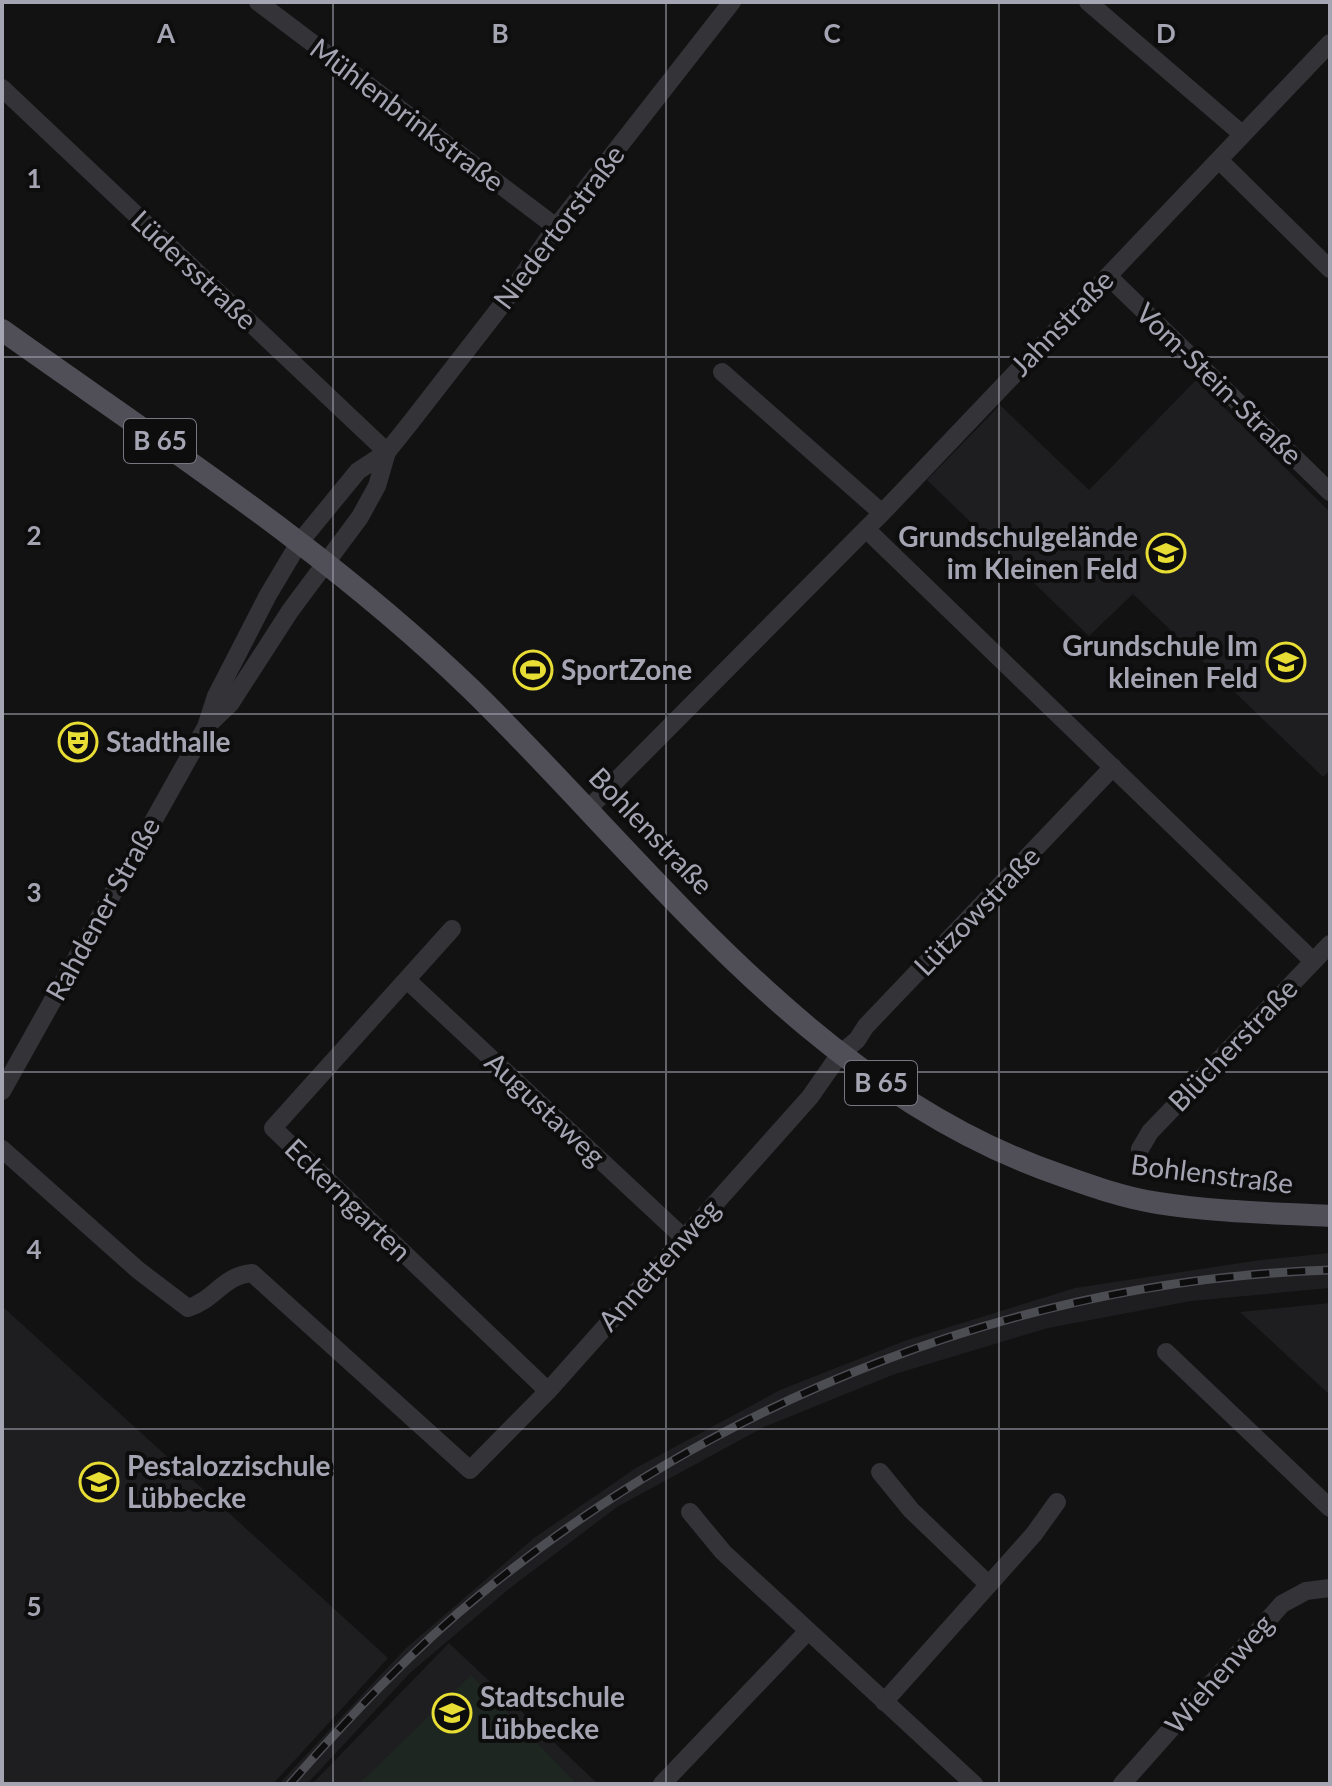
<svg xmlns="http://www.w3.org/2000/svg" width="1332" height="1786" font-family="Lato,sans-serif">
<rect width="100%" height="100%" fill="#121213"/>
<!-- built -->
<path fill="#1e1e20" d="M1196,380l134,132v258l-7,7 -190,-183 -44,42 -162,-156 73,-75 89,85z
M1330,1253v35l-139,13 -143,27 -153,46 -131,53 -147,80 -107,81 -100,85 -103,111h-28l126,-135 129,-111 102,-70 144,-78 127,-50 168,-52 179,-27z
M1330,1303v92l-90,-83z
M2,1306l386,352 -115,126h-271z
M449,1643l149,141h-286z"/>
<!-- green -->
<path fill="#1e2621" d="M471,1675l106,109h-218z"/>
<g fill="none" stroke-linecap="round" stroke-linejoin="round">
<!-- minor -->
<path stroke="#343338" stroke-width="18" d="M258,2l298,225
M1088,2l154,132
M2,88l385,364
M1219,160l111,109
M1108,276l222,216
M722,372l160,141
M866,529l447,432
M208,725l22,-21 60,-93 70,-94 17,-31 10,-34
M587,810l295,-297 448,-470
M452,929l-179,199 275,263
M407,980l277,258
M2,1091l204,-364 10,-31 52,-101 31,-52 59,-72 29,-19 24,-30 94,-121 51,-74 176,-225
M2,1149l136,121 50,38c28,-9 34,-32 64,-35l218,197 78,-79 262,-294 30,-43 17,-14 9,-14 247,-259
M1140,1149l10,-17 180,-188
M1166,1352l164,156
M880,1472l31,38 77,74
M690,1512l33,40 251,232
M884,1702l150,-168 23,-32
M662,1784l145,-152
M1122,1784l160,-180 24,-13 24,-3"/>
<!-- major -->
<path stroke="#504f57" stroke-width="22" d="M2,330c160,114 328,222 470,360 181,177 341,402 591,486 31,11 62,22 95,27 56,9 115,10 172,13"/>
<!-- rail casing -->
<g stroke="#4c4c53" stroke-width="9">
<path id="rail" d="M290,1784c60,-68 122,-134 192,-191 239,-196 539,-313 848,-323"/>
</g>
<!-- rail -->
<use href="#rail" stroke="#0d0d0e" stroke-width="6" stroke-dasharray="18" stroke-linecap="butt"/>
</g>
<!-- grid -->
<path fill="none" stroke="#a4a4b3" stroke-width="2" stroke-opacity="0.55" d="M333,2v1782M666,2v1782M999,2v1782M2,357h1328M2,714h1328M2,1072h1328M2,1429h1328"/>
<!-- icons -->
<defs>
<g id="school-ring" transform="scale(2)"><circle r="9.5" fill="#0d0d0e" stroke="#e7dd35" stroke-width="1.5"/><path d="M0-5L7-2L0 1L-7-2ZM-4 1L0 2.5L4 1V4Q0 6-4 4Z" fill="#e7dd35"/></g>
<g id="stadium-ring" transform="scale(2)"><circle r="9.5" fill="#0d0d0e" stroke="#e7dd35" stroke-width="1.5"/><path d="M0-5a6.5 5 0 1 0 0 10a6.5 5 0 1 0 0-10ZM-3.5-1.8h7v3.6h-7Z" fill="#e7dd35"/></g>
<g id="theatre-ring" transform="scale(2)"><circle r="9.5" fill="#0d0d0e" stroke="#e7dd35" stroke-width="1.5"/><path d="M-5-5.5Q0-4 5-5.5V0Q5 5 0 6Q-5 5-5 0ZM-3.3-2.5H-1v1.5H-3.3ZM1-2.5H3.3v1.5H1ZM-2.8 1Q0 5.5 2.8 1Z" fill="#e7dd35"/></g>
</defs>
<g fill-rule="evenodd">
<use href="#school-ring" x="1166" y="553"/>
<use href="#school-ring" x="1286" y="662"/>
<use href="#stadium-ring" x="533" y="670"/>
<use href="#theatre-ring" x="78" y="742"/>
<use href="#school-ring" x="99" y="1482"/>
<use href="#school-ring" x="452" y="1713"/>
</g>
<g text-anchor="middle" stroke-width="8" stroke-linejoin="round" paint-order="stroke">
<!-- shield labels -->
<g fill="#0d0d0e" stroke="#777782" stroke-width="2">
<rect x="124" y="419" width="72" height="44" rx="6"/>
<rect x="845" y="1061" width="72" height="44" rx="6"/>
</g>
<g font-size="26" font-weight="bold" fill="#a4a4b3">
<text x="160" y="450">B 65</text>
<text x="881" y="1092">B 65</text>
</g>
<!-- street labels -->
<g font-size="28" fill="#a4a4b3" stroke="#0d0d0e">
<text transform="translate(407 115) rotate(37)" y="10">Mühlenbrinkstraße</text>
<text transform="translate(559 227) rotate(-53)" y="10">Niedertorstraße</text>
<text transform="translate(194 270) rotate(43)" y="10">Lüdersstraße</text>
<text transform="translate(1062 323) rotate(-46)" y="10">Jahnstraße</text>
<text transform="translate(1219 384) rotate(44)" y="10">Vom-Stein-Straße</text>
<text transform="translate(651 831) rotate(46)" y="10">Bohlenstraße</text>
<text transform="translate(103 909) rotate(-61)" y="10">Rahdener Straße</text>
<text transform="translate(977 911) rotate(-46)" y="10">Lützowstraße</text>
<text transform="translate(1233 1045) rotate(-46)" y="10">Blücherstraße</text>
<text transform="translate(545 1109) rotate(43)" y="10">Augustaweg</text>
<text transform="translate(1212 1174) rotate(7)" y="10">Bohlenstraße</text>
<text transform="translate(348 1200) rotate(44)" y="10">Eckerngarten</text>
<text transform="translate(659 1265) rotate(-48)" y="10">Annettenweg</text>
<text transform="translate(1219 1674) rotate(-49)" y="10">Wiehenweg</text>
</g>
<!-- poi labels -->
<g font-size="28" font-weight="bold" fill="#a4a4b3" stroke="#0d0d0e" text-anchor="start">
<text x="1138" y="547" text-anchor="end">Grundschulgelände<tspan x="1138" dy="32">im Kleinen Feld</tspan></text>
<text x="1258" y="656" text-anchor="end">Grundschule Im<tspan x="1258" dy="32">kleinen Feld</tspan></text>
<text x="561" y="680">SportZone</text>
<text x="106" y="752">Stadthalle</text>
<text x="127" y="1476">Pestalozzischule<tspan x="127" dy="32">Lübbecke</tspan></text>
<text x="480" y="1707">Stadtschule<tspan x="480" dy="32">Lübbecke</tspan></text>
</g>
</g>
<g font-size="26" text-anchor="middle" font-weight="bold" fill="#a4a4b3" stroke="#0d0d0e" stroke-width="8" stroke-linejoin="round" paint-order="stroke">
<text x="166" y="43">A</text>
<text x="500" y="43">B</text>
<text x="832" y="43">C</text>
<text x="1166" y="43">D</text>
<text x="34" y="188">1</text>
<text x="34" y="545">2</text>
<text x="34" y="902">3</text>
<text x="34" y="1259">4</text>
<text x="34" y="1616">5</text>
</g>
<!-- border -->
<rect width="1332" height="1786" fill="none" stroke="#a4a4b3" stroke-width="8"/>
</svg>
